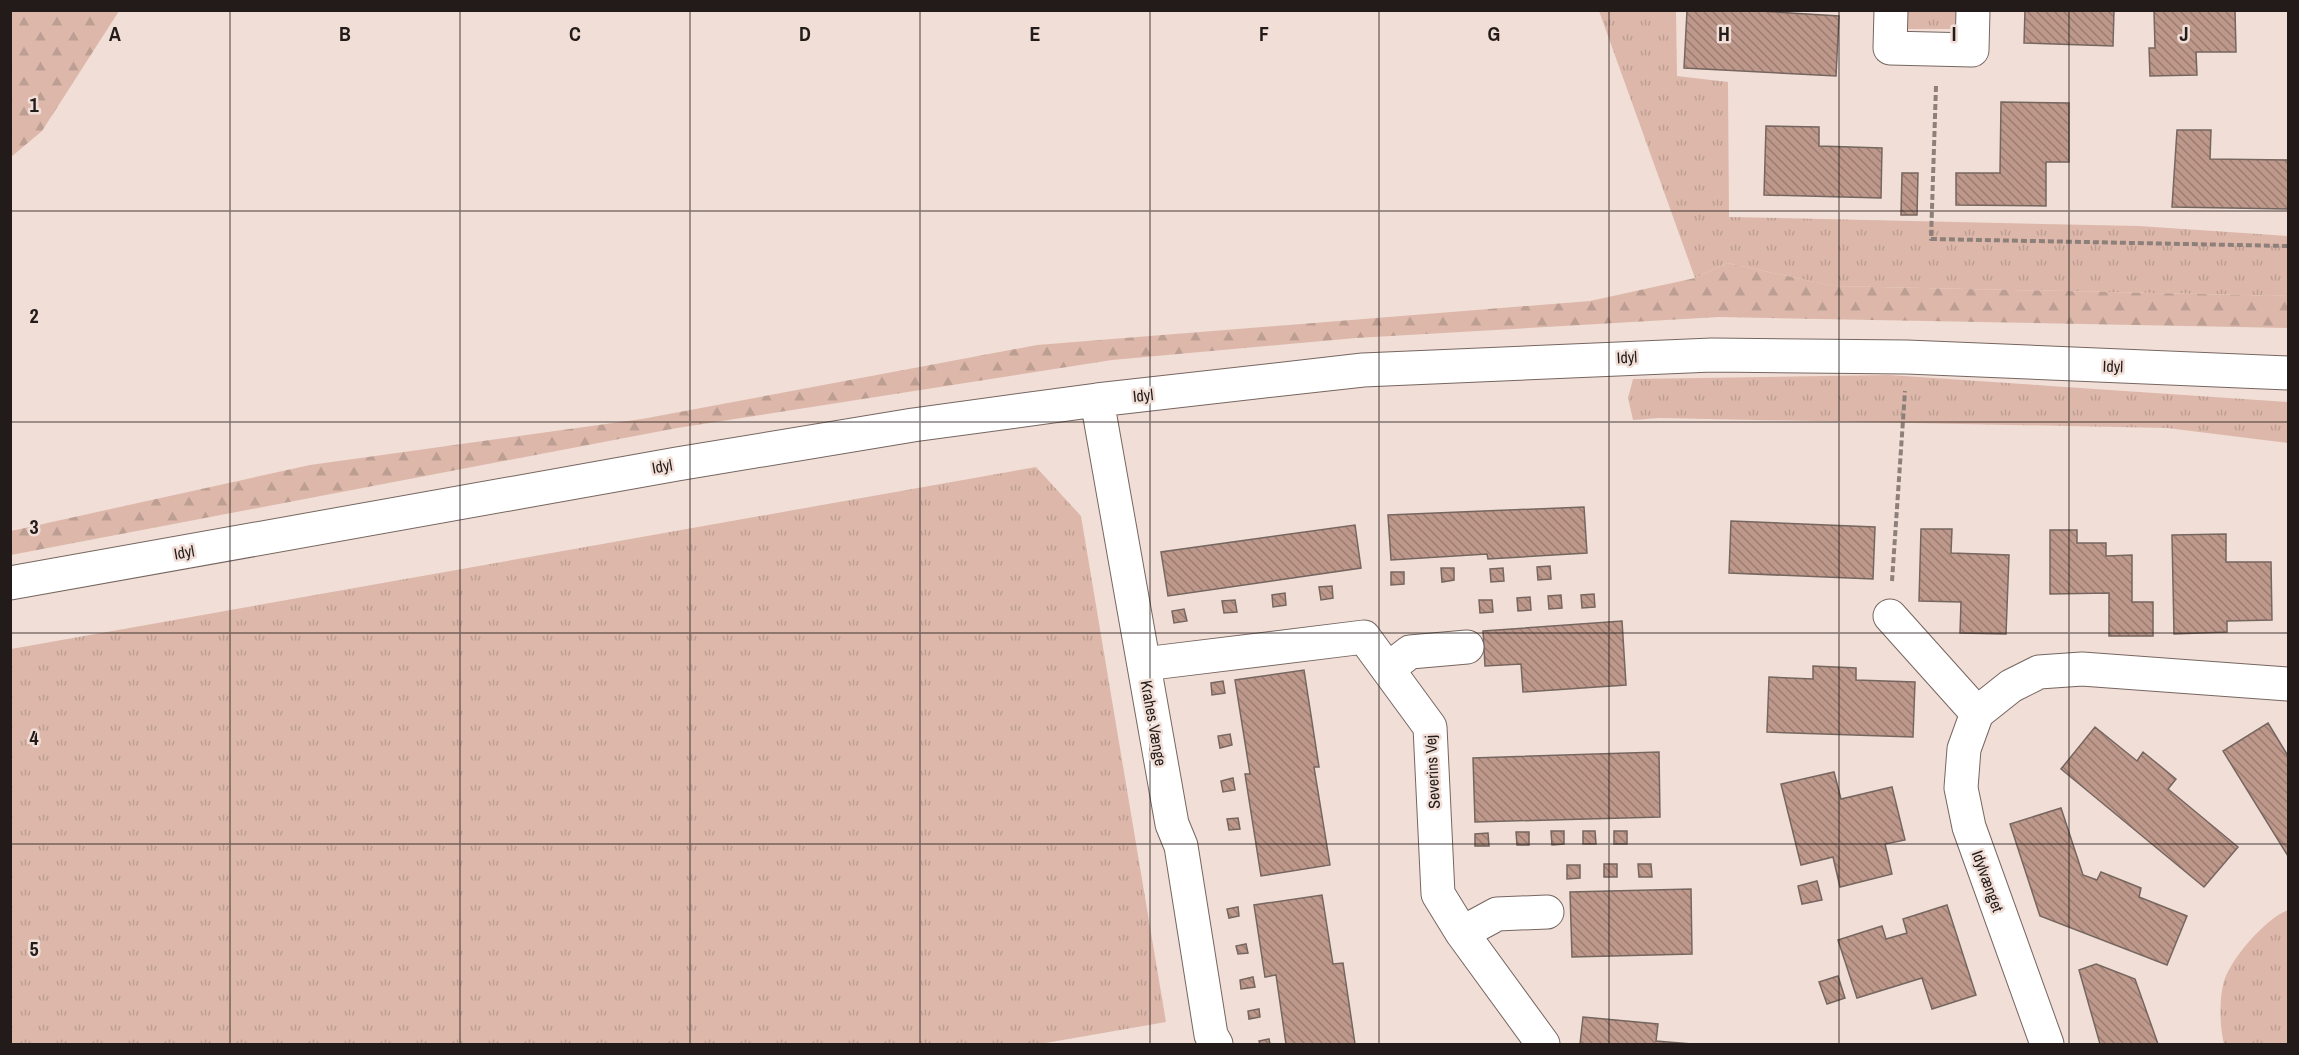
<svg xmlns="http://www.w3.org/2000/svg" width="2299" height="1055" viewBox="0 0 2299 1055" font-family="'Archivo Narrow',sans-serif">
	<defs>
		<pattern id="grass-tufts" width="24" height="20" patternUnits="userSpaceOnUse" patternTransform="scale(1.5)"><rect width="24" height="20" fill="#ddb8aa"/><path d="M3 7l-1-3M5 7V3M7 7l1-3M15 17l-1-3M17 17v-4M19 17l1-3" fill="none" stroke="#bd9e92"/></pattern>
		<pattern id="forest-firs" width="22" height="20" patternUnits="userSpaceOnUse" patternTransform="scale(1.5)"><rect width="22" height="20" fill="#ddb8aa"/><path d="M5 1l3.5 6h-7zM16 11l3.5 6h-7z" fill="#bd9e92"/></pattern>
		<pattern id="building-back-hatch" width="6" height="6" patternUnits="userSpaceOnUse" patternTransform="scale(1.5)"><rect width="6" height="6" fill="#be998b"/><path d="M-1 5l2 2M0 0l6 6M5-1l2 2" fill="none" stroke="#9a7c71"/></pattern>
	</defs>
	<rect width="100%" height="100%" fill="#f1ded7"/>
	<path fill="url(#grass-tufts)" d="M1599,11H1676L1677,76L1728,82L1729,217L2139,226L2288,236V296L1833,286L1727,263L1695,278Z
		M1907,11H1957V29H1907Z
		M1889,375L2288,402V443L2167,428L1659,418L1633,420L1628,398L1633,379Z
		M1036,467L1081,516L1166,1022L1040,1044H11V649Z
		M2288,910V1044H2224C2220,1028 2219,1002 2223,985C2228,961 2266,918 2288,910Z"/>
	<path fill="url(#forest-firs)" d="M11,10L119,11L42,131L11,157Z
		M1727,263L1834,286L2288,296V328L1719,317L1356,338L1112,360L677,428L11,555V531L310,465L642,419L1037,345L1590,301L1695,278Z"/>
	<path fill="#ddb8aa" d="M2288,1006V1044H2285L2281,1014Z"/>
	<path fill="url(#building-back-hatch)" stroke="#766660" stroke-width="1.5" d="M1744,10L1839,16L1836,76L1684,68L1687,11Z
		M2025,10H2114L2113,46L2024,43Z
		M2154,10H2235L2236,52H2196L2197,75L2150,76L2149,48H2155Z
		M2001,102L2069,103V162H2046V206L1956,205V173H2000Z
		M1766,126L1819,127V146L1882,148L1881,198L1764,195Z
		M2177,130H2211L2210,159L2288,160V209L2172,207Z
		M1902,173H1918L1917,215H1901Z
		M1584,507L1587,553L1488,559L1487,554L1391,560L1388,515Z
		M1731,521L1875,527L1873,579L1729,573Z
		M1355,525L1361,568L1168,596L1161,552Z
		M1921,529H1952L1951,553L2009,555L2006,634L1960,633L1961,602L1919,601Z
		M2050,530H2077V543H2106V556L2132,555V602H2153V636H2109V593L2050,594Z
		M2226,534V562H2271L2272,620L2227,621V632L2174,634L2172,535Z
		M1550,566L1551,579L1538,580L1537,567Z
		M1441,568H1454V580L1442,582Z
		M1503,568L1504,581L1491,582L1490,569Z
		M1391,572H1404V584L1391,585Z
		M1332,586L1333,598L1321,600L1319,587Z
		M1285,593L1286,605L1273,607L1272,595Z
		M1594,594L1595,607L1582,608L1581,595Z
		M1561,595L1562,608L1549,609L1548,596Z
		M1530,597L1531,610L1518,611L1517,598Z
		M1235,600L1237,612L1224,613L1222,601Z
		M1479,600H1492L1493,612L1480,613Z
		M1184,609L1187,621L1174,623L1172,611Z
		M1622,621L1626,685L1523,692L1521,664L1485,666L1483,631Z
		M1813,666L1856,668V680L1915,682L1913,737L1767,732L1769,677L1813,679Z
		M1304,670L1319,767H1314L1330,865L1261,876L1245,774H1250L1235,680Z
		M1223,681L1225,693L1212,695L1211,683Z
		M2268,723L2288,756V856L2223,751Z
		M2095,727L2137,761L2143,752L2176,779L2168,789L2238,847L2204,887L2061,769Z
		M1230,734L1232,745L1220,748L1218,736Z
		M1659,752L1660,817L1475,822L1473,758Z
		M1834,772L1841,799L1892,787L1905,840L1885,844L1892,874L1840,887L1833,857L1801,865L1781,784Z
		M1233,778L1235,790L1223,792L1221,781Z
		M2061,808L2083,875L2097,880L2101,872L2141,888L2139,897L2187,916L2167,965L2040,916L2010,824Z
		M1238,818L1240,829L1229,830L1227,819Z
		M1551,831H1564V844L1552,845Z
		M1583,831H1595L1596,844H1583Z
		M1614,831H1627V844H1614Z
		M1516,832H1529V845H1517Z
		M1488,833L1489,846H1475V834Z
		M1604,864H1617V877H1604Z
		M1638,864H1651L1652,877H1639Z
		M1567,865H1580V878L1567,879Z
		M1817,881L1822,900L1802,904L1798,886Z
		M1691,889L1692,954L1572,957L1570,892Z
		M1322,895L1333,964L1343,963L1355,1044H1286L1276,975L1265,977L1254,905Z
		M1947,905L1976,995L1932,1009L1922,978L1857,998L1838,940L1882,926L1886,939L1907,933L1903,919Z
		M1238,907L1239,916L1229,918L1227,909Z
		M1246,944L1248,953L1238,954L1236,946Z
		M2096,964L2135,979L2158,1044H2100L2079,970Z
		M1838,976L1845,998L1827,1004L1819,982Z
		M1253,977L1255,987L1241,989L1240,980Z
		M1259,1009L1260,1017L1249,1019L1248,1011Z
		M1583,1017L1658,1024L1656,1041L1692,1044H1580Z
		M1269,1039L1270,1044H1260L1259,1041Z"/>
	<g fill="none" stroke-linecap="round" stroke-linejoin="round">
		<defs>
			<path id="minor" d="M1891,10L1890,48L1972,50L1973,10
				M1097,400L1172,824L1181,846L1211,1035L1216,1044
				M10,583L677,464L913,425L1097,400L1363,370L1712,355L1907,357L2288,373
				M1890,616L1977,713
				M1144,664L1364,637L1430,727L1438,894L1462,933L1543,1044
				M1388,669L1410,652L1467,647
				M1462,933L1497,914L1547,912
				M2047,1044L1969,827L1961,788L1964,749L1977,713L2011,686L2039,672L2082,669L2288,684"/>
		</defs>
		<use href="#minor" stroke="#766660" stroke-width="35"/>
		<path stroke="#8d807b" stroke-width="4" stroke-dasharray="6 3" stroke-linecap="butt" d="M1936,86L1931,239L2288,246
			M1892,581L1905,391"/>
		<use href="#minor" stroke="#fff" stroke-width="33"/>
	</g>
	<path fill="none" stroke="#221b19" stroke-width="1.5" stroke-opacity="0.55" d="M230,10V1044M460,10V1044M690,10V1044M920,10V1044M1150,10V1044M1379,10V1044M1609,10V1044M1839,10V1044M2069,10V1044M10,211H2288M10,422H2288M10,633H2288M10,844H2288"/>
	<g text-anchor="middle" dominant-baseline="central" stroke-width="5" stroke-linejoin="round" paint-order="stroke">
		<g font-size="16" fill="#221b19" stroke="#f1ded7">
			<text transform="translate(1627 357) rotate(-3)">Idyl</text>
			<text transform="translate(2113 366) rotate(2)">Idyl</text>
			<text transform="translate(1143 395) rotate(-6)">Idyl</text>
			<text transform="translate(662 466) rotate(-10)">Idyl</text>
			<text transform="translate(184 552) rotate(-10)">Idyl</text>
			<text transform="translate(1154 723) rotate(80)">Krahes Vænge</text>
			<text transform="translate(1432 772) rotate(-93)">Severins Vej</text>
			<text transform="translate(1988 881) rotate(70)">Idylvænget</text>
		</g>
	</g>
	<g font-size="20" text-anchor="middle" font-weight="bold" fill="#221b19" stroke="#f1ded7" stroke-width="5" stroke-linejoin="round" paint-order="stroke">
		<text x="115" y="41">A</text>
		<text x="345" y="41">B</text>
		<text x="575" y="41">C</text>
		<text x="805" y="41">D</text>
		<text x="1035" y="41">E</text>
		<text x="1264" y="41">F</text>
		<text x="1494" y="41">G</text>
		<text x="1724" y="41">H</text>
		<text x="1954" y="41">I</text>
		<text x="2184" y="41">J</text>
		<text x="34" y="112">1</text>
		<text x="34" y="323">2</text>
		<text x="34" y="534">3</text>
		<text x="34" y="745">4</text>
		<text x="34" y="956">5</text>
	</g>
	<rect width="2299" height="1055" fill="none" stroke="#221b19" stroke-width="24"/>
</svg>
